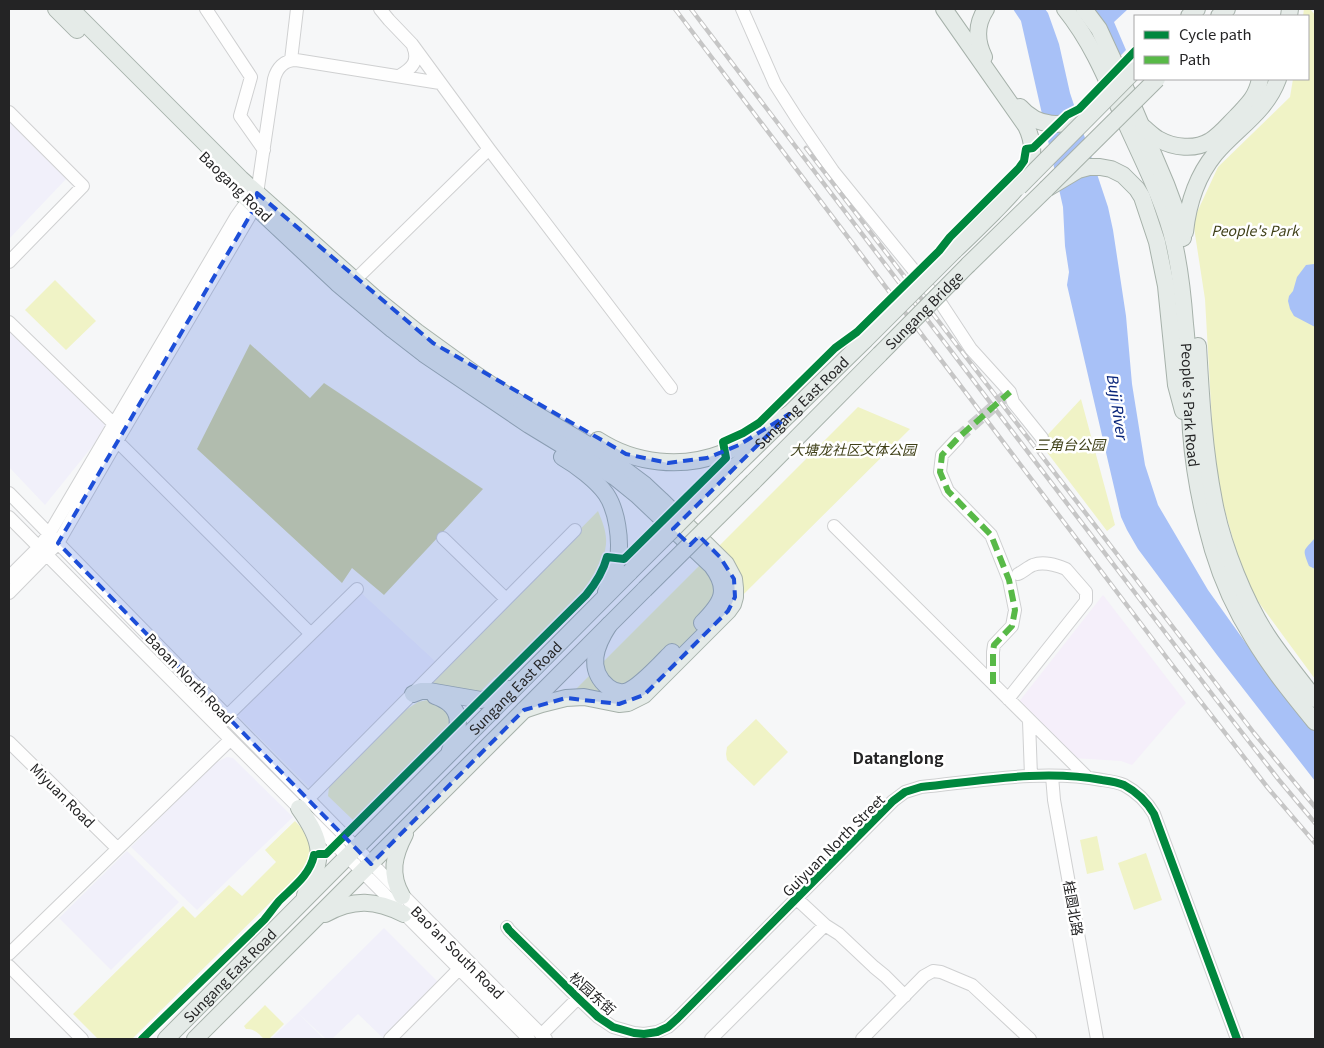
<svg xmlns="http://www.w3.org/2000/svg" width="1324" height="1048" viewBox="0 0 1324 1048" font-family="Georgia,'Noto Sans SC',serif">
	<rect width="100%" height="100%" fill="#f6f7f8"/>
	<path fill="#f1f0fa" d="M9,119L67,178L9,239Z
		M9,329L108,427L45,505L9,467Z
		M357,589L436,662L310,788L234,712Z
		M227,757L233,758L293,817L197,910L131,847L213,764Z
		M127,851L179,902L111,970L59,918Z
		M384,928L439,983L384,1039L358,1014L332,1039H326L298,1013Z
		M298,1013L324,1039H271Z"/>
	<path fill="#f5effa" d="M1103,595L1186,703L1180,709L1132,765L1121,761L1073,758L1018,703Z"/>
	<path fill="#f0f3c6" d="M1304,9H1310L1315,15V679L1246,585L1215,476L1205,299L1193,221L1218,167L1290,97L1293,79H1308V16H1303Z
		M55,280L96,321L66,350L25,310Z
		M1081,399L1115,525L1107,531L1040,443Z
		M858,407L910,429L641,696L570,695Z
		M598,511C602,521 607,532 606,544C603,580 572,604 549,627C532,644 515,662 498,679L495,677L477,695L441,687L433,683L434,680L441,671Z
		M427,700C442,703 444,707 451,720L449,724L353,820L328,796L329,787L404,711L418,702Z
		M756,719L788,752L754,786L727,760L726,754L727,747Z
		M295,821C304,830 312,840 310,854C309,860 303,868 300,873L132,1039H98L73,1014L183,906L195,918L229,885L242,896L276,862L265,850Z
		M1097,836L1104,870L1087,874L1080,840Z
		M1146,853L1162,900L1134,910L1118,863Z
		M265,1005L284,1024L269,1039H264C259,1034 254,1028 246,1029L244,1026Z"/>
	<path fill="#d6d8a4" d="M250,344L310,398L324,383L483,489L384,595L352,568L342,583L197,449Z"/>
	<path fill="#a8c1f7" d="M1013,9H1045L1048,13L1059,44L1070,93L1108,207L1113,230L1126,316L1132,384L1145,465L1158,505L1208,590L1255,656L1315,730V781L1217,655L1138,549L1127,530L1121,517L1067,285L1069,272L1065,246L1063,207L1021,21Z
		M1063,9H1128L1114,22L1126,50L1107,70Z
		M1314,264L1315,265V327L1294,316L1290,309L1288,301L1289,296L1293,291L1297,277L1306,265Z
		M1315,538V569L1309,566C1302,548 1303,552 1315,538Z"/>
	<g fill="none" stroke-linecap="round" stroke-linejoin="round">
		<path stroke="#cccdce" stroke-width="12" stroke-dasharray="12 6" stroke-linecap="butt" d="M958,438L1010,392"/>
		<defs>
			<path id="minor" d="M206,9L251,77L240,116L264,150
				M380,9L389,20L412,44L489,149L671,388
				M742,9L775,84L798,120L833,171L942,305L971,349L1010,392L1013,402L1042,438
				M291,60L297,9
				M399,76C413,68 419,61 413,46
				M9,112L83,186L9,262
				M354,281L489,149
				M9,322L114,424
				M958,438L942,455L940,472L948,491L991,535L1009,580L1015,610L1012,626L994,645L993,652V684
				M117,441L311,634
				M9,493C188,675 365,859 546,1039
				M9,517L529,1039
				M834,526L1087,777
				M443,538L506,599
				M9,577L39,547L49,534L236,217L248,200L255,195
				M9,593L58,543L117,441L255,207L274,79C277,68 284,60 296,60L440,83
				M1008,699L1086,601V592L1066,569C1056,565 1044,561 1033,565C1028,567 1023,572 1018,574
				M227,716L357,589
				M1029,721L1031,776
				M9,742L117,848
				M1052,776L1054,800L1097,1039
				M308,799L575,530
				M797,899L825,925L839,934L874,967L885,976L905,996
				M507,927L509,930L578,998L598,1017L613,1027L634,1033L644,1034L657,1032L668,1027L678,1018L893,801L905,792L921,787C980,781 1043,769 1102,780C1109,781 1117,782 1124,785C1137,792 1147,802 1154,814L1237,1039
				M9,954L230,740
				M9,966L82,1039
				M541,1035L578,998
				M390,1039L459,969
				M711,1039L825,925
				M862,1039L924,976L933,971L941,972L972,985L1030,1039"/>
			<g id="major">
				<path d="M56,9L77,30"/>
				<path d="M71,9L241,179L376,299L417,332L475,374L532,412L605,455L645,485L661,500L726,564L734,579L735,588V597L733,604L728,611L644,695L628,703L619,704L584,697L566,698L542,704L524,710"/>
				<path d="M944,9L1026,126C1045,164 1017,188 993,213C980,226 967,239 954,251"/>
				<path id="s1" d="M1065,9C1093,44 1107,80 1125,121C1142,159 1165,203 1174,243C1180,269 1183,297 1185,324C1189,360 1189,396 1191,432C1194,472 1202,512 1213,550C1222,580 1236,611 1253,638C1271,668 1293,695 1315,722"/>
				<path d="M1084,9L1099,29L1116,66L1166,184L1176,211L1183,238"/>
				<path d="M1189,16L1197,9"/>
				<path d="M1219,16L1227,9"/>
				<path d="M1289,16L1290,9"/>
				<path d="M984,57C976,41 976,24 986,9"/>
				<path d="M1020,107C1039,129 1062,126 1087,118"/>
				<path d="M1143,127C1148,131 1153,136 1158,139C1174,148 1195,150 1210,141C1219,136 1228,125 1236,117C1248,104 1256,98 1260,79"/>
				<path d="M242,194L337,283L393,330L424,354L529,425L616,478L637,495L712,566C730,590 722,603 702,623"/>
				<path d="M1185,232C1188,204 1197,176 1215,154C1237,128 1266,112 1278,79"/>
				<path d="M968,265L1046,189L1078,170L1089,167H1100L1111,169L1123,175L1137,189L1142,197L1157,242L1166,286L1176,385L1183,411"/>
				<path d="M1198,346C1201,398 1204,450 1214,501C1222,545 1246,605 1271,641C1285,661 1300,680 1315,699"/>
				<path d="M598,440C635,464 682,469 723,453C746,444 768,428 789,414"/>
				<path d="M562,457C576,465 597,481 606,494C617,510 621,540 618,559C615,570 610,581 606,592"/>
				<path id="s2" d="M736,466L865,340"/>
				<path d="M753,482L880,354"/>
				<path d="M609,625C596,645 586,669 608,687C613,691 619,693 625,692C638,689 662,662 672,652"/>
				<path d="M413,694L421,691H429L481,700L494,697L509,689"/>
				<path d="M435,696C464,706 461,727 450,750"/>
				<path d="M299,808C324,843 324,857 305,895"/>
				<path d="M402,896C389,874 394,855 405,834"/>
				<path d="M325,914C354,898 376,900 404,914"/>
				<path id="s3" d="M166,1039L630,572"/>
				<path d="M195,1039L645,589"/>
			</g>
		</defs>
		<use href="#minor" stroke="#cfd0d1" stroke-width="14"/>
		<use href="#major" stroke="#a6b1aa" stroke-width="18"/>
		<use href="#minor" stroke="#fefefe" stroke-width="12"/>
		<use href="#major" stroke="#e5ebe8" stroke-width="16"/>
		<defs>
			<path id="rail" d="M675,9L1173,666L1268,788L1315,843
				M691,9L1215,698L1279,780L1315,823
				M806,148L1254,733L1315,807"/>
		</defs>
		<use href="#rail" stroke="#c6c6c6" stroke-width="4.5"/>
		<use href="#rail" stroke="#fff" stroke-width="2.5" stroke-dasharray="8" stroke-linecap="butt"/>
		<defs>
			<g id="major-bridge">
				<path d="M1019,187L1135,70"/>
				<path d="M1046,189L1157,79"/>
				<path d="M865,340L954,251"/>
				<path id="s4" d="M880,354L968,265"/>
				<path d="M630,572L736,466"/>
				<path d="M645,589L753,482"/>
			</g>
		</defs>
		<use href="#major-bridge" stroke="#a6b1aa" stroke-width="18" stroke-linecap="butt"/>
		<use href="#major-bridge" stroke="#e5ebe8" stroke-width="16"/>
		<path stroke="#58b947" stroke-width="6" stroke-dasharray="12 6" stroke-linecap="butt" d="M993,684V652L994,645L1012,626L1015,610L1009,580L991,535L948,491L940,472L942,455L958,438L1010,392"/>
		<defs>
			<path id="cycleway" d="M319,854H326L586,595C596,583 603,572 607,557L624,559L726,458L723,442L743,433L759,423L835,348L857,332L939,251L950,237L1019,168L1024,161L1026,149L1033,148L1067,115L1079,109L1135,51
				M507,927L509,930L578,998L598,1017L613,1027L634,1033L644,1034L657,1032L668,1027L678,1018L893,801L905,792L921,787C980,781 1043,769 1102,780C1109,781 1117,782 1124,785C1137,792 1147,802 1154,814L1237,1039
				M142,1039L264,920C269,914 274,907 279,901C293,887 310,875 314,855"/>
		</defs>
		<use href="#cycleway" stroke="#fff" stroke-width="11"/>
		<use href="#cycleway" stroke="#00873e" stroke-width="8"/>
	</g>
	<path fill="#1d4ed8" fill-opacity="0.2" stroke="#1d4ed8" stroke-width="4" stroke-dasharray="10 6" stroke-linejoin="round" d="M257,193L433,343L626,454L668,463L707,458L739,445L789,414L673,529L690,545L699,536L720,557L734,579L735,597L728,611L644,695L619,704L566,698L524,710L371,864L58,543L255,207Z"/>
	<g text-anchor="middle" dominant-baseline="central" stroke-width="5" stroke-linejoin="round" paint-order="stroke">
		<g font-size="14" fill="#242425" stroke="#fff">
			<text transform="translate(236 186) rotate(44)">Baogang Road</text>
			<text stroke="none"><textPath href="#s4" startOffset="62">Sungang Bridge</textPath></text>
			<text stroke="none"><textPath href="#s2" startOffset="91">Sungang East Road</textPath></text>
			<text stroke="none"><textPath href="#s1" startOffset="422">People's Park Road</textPath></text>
			<text transform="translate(190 678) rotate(46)">Baoan North Road</text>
			<text stroke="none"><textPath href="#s3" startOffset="495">Sungang East Road</textPath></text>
			<text transform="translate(63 795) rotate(45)">Miyuan Road</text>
			<text transform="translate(833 845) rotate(-45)">Guiyuan North Street</text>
			<text transform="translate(1074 908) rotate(80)">桂圆北路</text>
			<text transform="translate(458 952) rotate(45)">Bao'an South Road</text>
			<text stroke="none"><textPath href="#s3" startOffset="90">Sungang East Road</textPath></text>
			<text transform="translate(593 993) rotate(42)">松园东街</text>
		</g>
		<g font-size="14" font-style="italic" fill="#404119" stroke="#fff">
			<text x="1255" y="230">People's Park</text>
			<text x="1070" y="444">三角台公园</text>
			<text x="853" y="449">大塘龙社区文体公园</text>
		</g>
		<g font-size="15" font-style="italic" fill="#0a267b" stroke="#fff">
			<text transform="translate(1118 406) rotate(81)">Buji River</text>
		</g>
		<g font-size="16" font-weight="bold" fill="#242425" stroke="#fff">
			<text x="898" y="757">Datanglong</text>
		</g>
	</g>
	<rect width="1324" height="1048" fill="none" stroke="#242425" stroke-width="20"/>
	<rect x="1134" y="15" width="175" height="65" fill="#ffffff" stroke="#a7a7a8"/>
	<rect x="1144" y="31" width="25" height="8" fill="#00873e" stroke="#a7a7a8"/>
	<text x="1179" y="40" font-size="15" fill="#242425">Cycle path</text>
	<rect x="1144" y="56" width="25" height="8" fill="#58b947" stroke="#a7a7a8"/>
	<text x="1179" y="65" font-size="15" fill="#242425">Path</text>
</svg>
